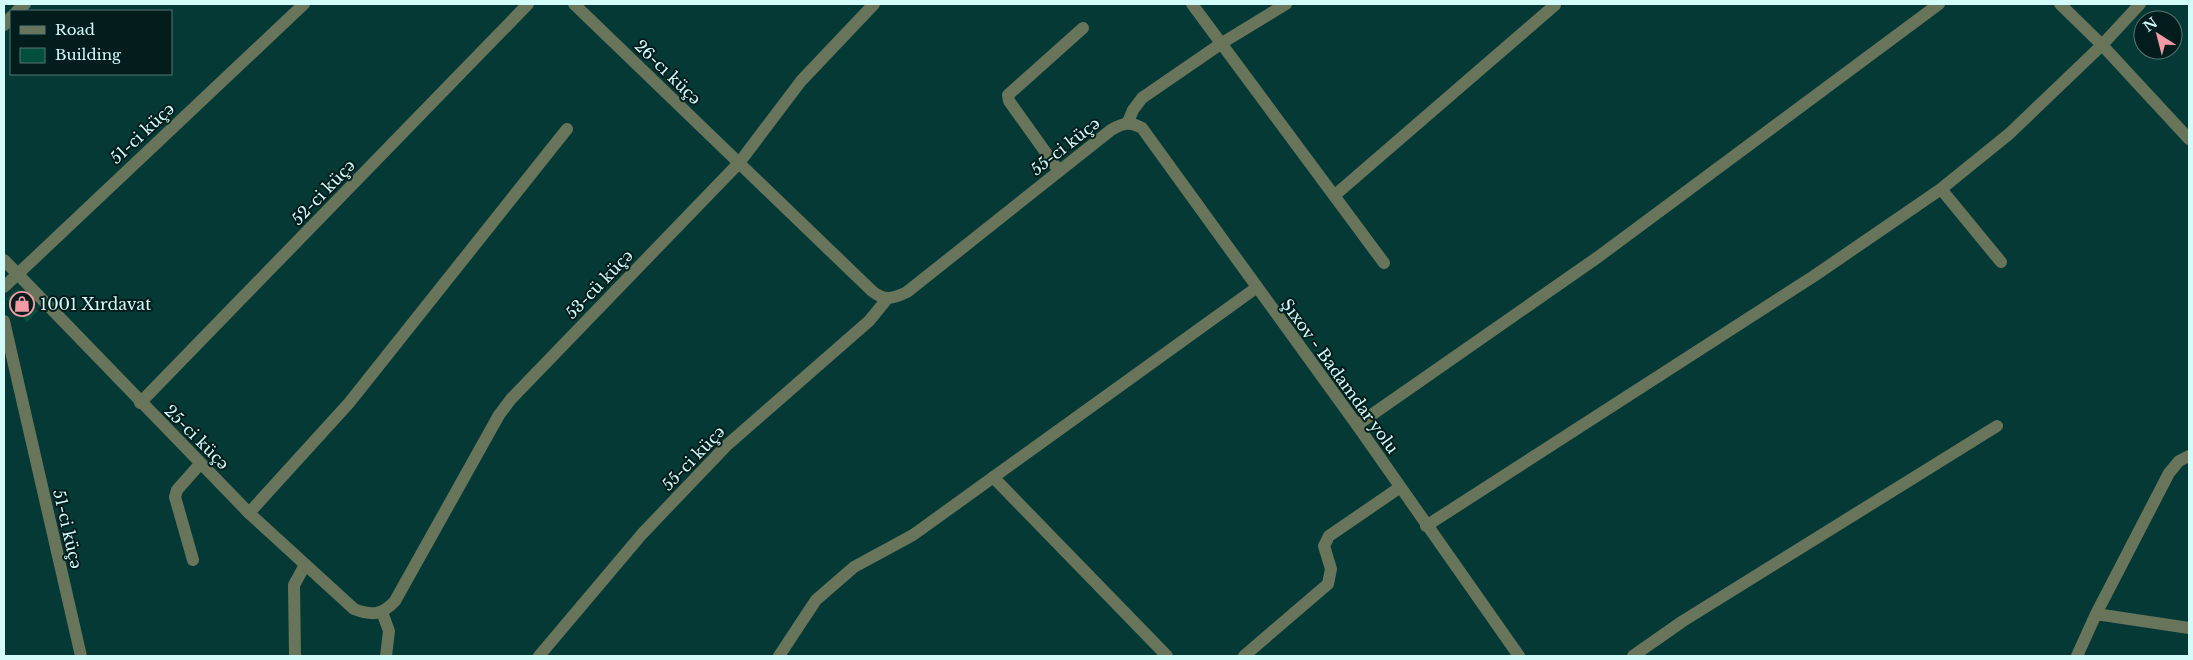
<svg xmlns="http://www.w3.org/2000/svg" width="2193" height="660" viewBox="0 0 2193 660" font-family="'Libre Baskerville',serif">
	<rect width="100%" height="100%" fill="#053936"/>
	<path fill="#024f3d" d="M18,289L38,311L27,322L6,299Z"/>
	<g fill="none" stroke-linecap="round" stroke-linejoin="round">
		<path stroke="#68755b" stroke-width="12" d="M574,4L739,163L801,81L874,4
			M1192,4L1384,263
			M2060,4L2102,45L2189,139
			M17,11L25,4
			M4,25L11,17
			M1128,122L1133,110L1142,98L1222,43L1286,4
			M1059,171L1009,101L1008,95L1083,28
			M1941,189L2001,262
			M1335,195L1555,5
			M4,287L304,4
			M4,321L81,656
			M140,403L528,4
			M1357,425L1598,257L1939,4
			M993,477L1167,656
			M249,513L349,403L567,129
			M1426,526L1814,276L1941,189L2009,134L2102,45L2140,4
			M193,560L175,497L177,490L200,464
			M382,612L389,631L386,656
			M2096,614L2189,628
			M295,656L294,585L305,565
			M539,656L642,534L726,446L869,321L887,299
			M779,656L816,600L854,567L913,535L1256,288
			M1244,656L1328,584L1331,569L1324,546L1329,536L1399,488
			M1633,656L1683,621L1997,426
			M2077,656L2096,614L2169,473L2179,461L2189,456"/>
		<path stroke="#68755b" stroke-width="12" d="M4,260L249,513L354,609C372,616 382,615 395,601L499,415L511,399L739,163L872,291C884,301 893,299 907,292L1111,130C1123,123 1130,121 1142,128L1357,425L1519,656"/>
	</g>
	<defs>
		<symbol id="shop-ring" viewBox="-11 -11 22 22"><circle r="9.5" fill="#021d1c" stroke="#f39aa7" stroke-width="1.5"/><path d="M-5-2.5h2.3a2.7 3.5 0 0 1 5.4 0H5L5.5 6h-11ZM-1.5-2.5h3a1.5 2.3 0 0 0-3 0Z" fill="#f39aa7"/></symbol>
	</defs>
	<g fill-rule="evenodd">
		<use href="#shop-ring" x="8" y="290" width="28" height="28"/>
	</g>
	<g text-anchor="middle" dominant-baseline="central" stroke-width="4" stroke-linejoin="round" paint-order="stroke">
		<g font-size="16" fill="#d3fcf9" stroke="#021d1c">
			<text transform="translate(668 72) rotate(44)">26-cı küçə</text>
			<text transform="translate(142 133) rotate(-43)">51-ci küçə</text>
			<text transform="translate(1065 146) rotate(-38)">55-ci küçə</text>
			<text transform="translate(323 192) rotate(-46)">52-ci küçə</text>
			<text transform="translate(599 284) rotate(-46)">53-cü küçə</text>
			<text transform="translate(1340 376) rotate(54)">Şıxov - Badamdar yolu</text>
			<text transform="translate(197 437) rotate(45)">25-ci küçə</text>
			<text transform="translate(693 458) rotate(-46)">55-ci küçə</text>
			<text transform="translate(68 529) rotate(77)">51-ci küçə</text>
		</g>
		<g font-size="16" fill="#d3fcf9" stroke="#021d1c" text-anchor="start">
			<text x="40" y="304">1001 Xırdavat</text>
		</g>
	</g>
	<rect width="2193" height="660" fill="none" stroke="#d3fcf9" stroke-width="10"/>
	<rect x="10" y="10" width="162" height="65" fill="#021d1c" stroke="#567674"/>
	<rect x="20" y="26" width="25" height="8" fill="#68755b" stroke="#567674"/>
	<text x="55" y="35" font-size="15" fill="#d3fcf9">Road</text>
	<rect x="20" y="48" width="25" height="15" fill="#024f3d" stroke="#567674"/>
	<text x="55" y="60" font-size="15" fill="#d3fcf9">Building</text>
	<g transform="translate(2158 35) rotate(324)"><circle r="24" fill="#021d1c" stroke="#567674"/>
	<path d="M0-4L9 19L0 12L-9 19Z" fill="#f39aa7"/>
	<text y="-8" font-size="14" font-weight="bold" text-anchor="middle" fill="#d3fcf9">N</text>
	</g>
</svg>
